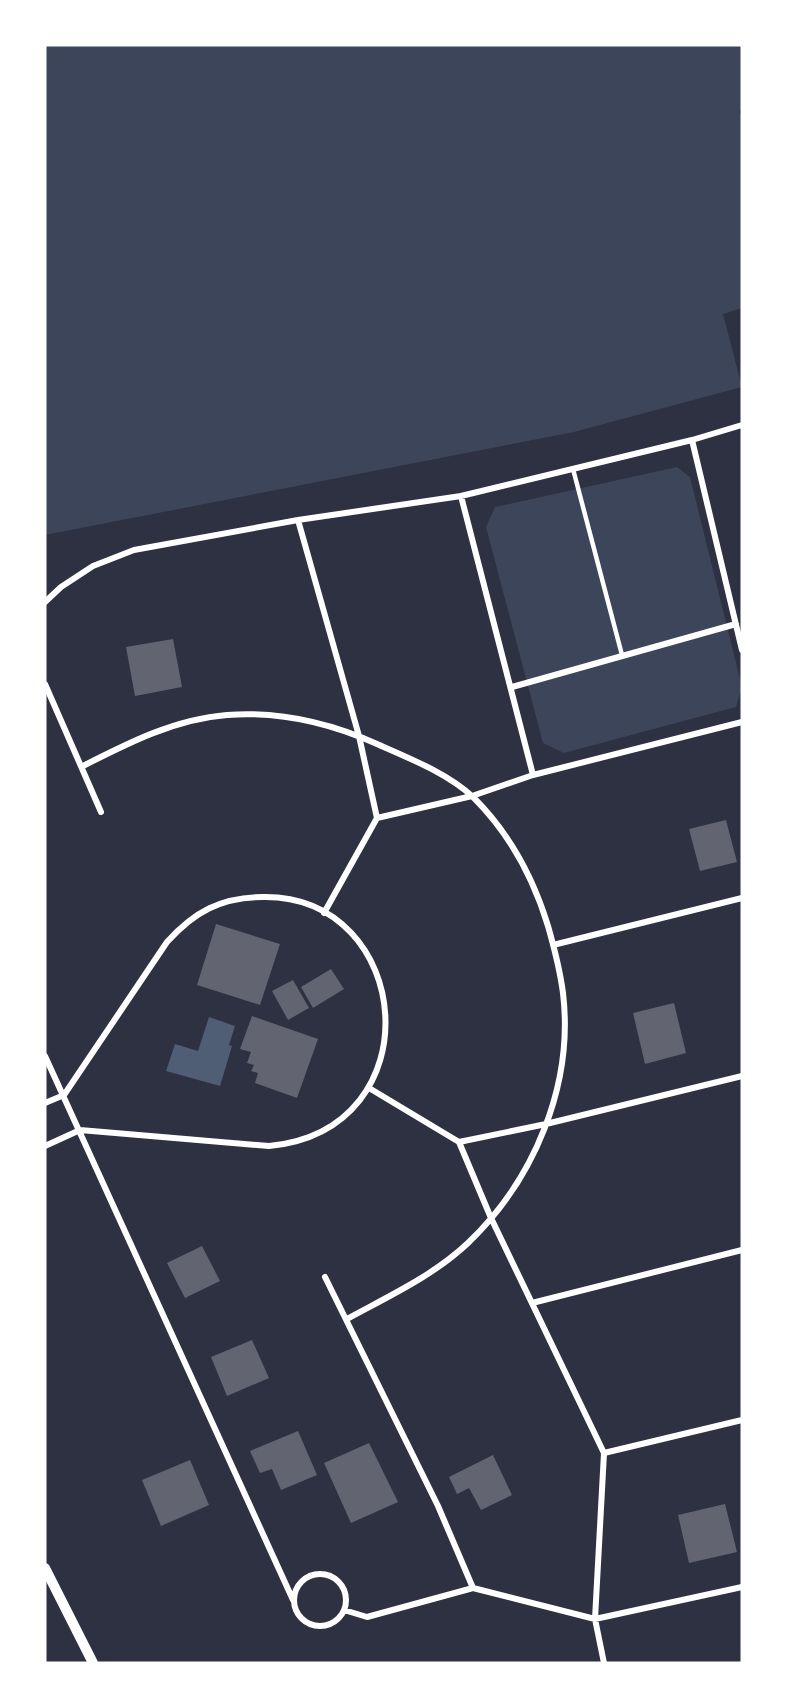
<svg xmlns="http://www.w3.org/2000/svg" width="787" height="1708" viewBox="0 0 787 1708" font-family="Georgia,serif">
	<rect width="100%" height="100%" fill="#2d3142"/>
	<path fill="#3c4559" d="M45,45H742V107L739,112L742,116V308L723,314L742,387L574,432L45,535Z
		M677,467L690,477L742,687L736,707L564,753L543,743L486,527L495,507Z"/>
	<path fill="#4f5d75" d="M209,1017L235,1026L229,1045L232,1046L220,1086L166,1071L175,1044L198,1051Z"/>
	<path fill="#626471" d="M173,639L182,687L135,696L126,647Z
		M726,820L737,862L700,871L689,829Z
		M216,924L280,944L260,1005L197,985Z
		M331,969L344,989L313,1008L301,987Z
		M293,980L309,1008L288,1020L272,991Z
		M674,1003L686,1053L645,1064L633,1013Z
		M252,1016L318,1039L297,1098L255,1083L258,1073L251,1071L254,1065L247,1063L251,1052L240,1049Z
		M202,1246L220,1281L185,1298L167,1263Z
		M252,1340L269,1378L227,1396L211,1357Z
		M298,1431L317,1475L281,1490L272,1469L260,1473L250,1451Z
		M369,1443L398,1502L351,1523L324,1463Z
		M493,1455L512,1495L481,1510L469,1488L457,1494L449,1477Z
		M190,1460L209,1505L161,1526L142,1480Z
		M725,1504L737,1552L689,1563L678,1515Z"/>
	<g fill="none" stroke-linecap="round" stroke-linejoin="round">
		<path stroke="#fff" stroke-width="4.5" d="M573,469L622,655"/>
		<path stroke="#fff" stroke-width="6" d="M692,440L742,650
			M461,496L533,775
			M298,520L359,736L377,818L324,913
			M45,602L61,587L93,566L134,550L298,520L461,496L692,440L742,425
			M45,684L101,812
			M512,687L736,624
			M83,766C128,743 175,719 227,715C279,711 330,723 377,744C409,758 449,774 474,798C510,834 533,877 548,926C554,947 560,970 563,993C574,1085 534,1180 468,1243C433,1276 389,1296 347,1319
			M377,818L472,796L533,775L742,722
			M553,945L742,898
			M45,1056L293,1600
			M369,1088L459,1142L491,1218L604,1453L595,1619L604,1663
			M45,1103L64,1095L167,942C194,912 221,897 263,897C414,895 436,1130 269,1146L80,1130L45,1146
			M459,1142L546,1124L742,1076
			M325,1277L438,1506L473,1588L595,1619L742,1587
			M532,1303L742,1250
			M604,1453L742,1420
			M294 1600a26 26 0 1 1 52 0a26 26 0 1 1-52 0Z
			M344,1610L367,1617L473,1588"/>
		<path stroke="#fff" stroke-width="10" d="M45,1568L93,1663"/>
	</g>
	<rect width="787" height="1708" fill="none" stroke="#ffffff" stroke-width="93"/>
</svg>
